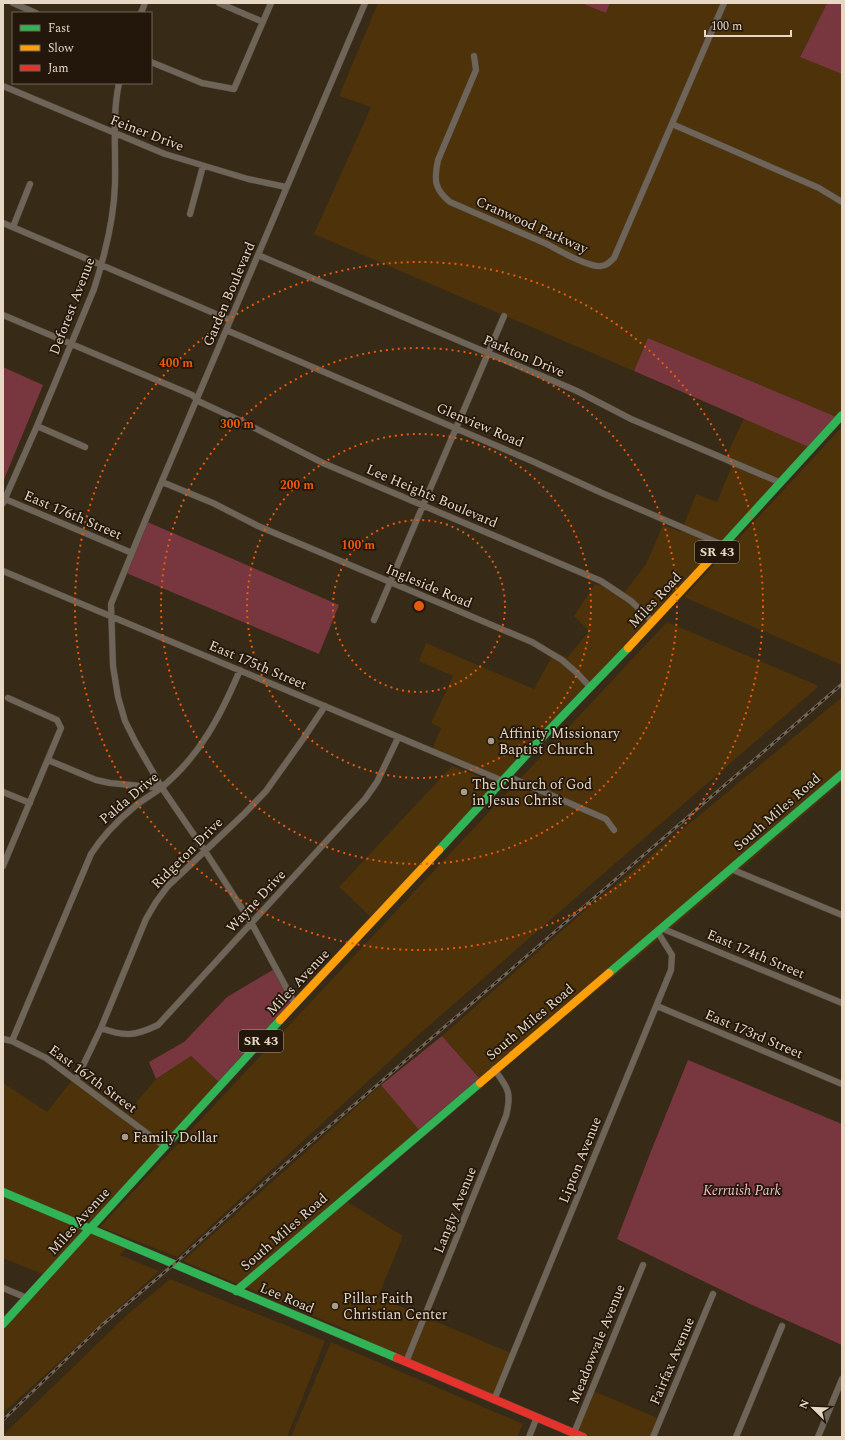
<svg xmlns="http://www.w3.org/2000/svg" width="845" height="1440" viewBox="0 0 845 1440" font-family="Spectral,serif">
	<rect width="100%" height="100%" fill="#372a17"/>
	<path fill="#4d320a" d="M378,3H581L606,13L610,3H827L800,56L842,74V415L839,418L648,338L634,371L314,234L371,107L339,96Z
		M744,418L811,448L503,781L431,752L441,728L431,723L453,676L419,661L426,643L534,689L555,651L567,658L589,631L574,616L595,584L625,592L646,564L663,525L681,532L696,494L717,502L733,463L725,459Z
		M842,427V665L684,597Z
		M667,622L819,686L416,1037L177,1257L100,1227Z
		M842,697V782L665,934L485,1084L442,1036L589,907Z
		M452,766L495,783L372,918L339,887Z
		M191,1056L221,1084L89,1229L128,1246L120,1255L159,1271L3,1413V1330L59,1269L54,1267L47,1276L3,1258V1083L47,1112L76,1075L127,1113L156,1079Z
		M381,1085L425,1134L346,1201L403,1236L378,1297L513,1354L494,1400L359,1342L361,1336L183,1261Z
		M170,1279L325,1341L287,1437H3V1435L128,1314Z
		M331,1342L523,1424L517,1437H291Z
		M591,1390L660,1419L653,1437H583L574,1433Z"/>
	<path fill="#78363f" d="M581,3H610L606,13Z
		M827,3H842V74L800,57Z
		M648,338L839,418L811,448L634,371Z
		M3,367L43,385L3,482Z
		M145,521L339,605L319,654L124,572Z
		M276,968L295,1004L221,1084L191,1056L156,1079L149,1062L184,1042L227,997Z
		M442,1036L481,1080L421,1132L381,1085Z
		M688,1060L842,1124V1345L750,1304L617,1239L651,1151Z"/>
	<g fill="none" stroke-linecap="round" stroke-linejoin="round">
		<defs>
			<path id="street" d="M13,3L36,13
				M219,3L263,22
				M141,13L145,3
				M474,56L476,70L438,160C434,180 434,189 450,202L547,244C558,250 589,268 601,266C606,266 610,262 614,258L724,3
				M151,62L202,83L234,89L271,3
				M3,86L165,154L248,179L286,187
				M672,124L819,188L842,202
				M190,214L203,166
				M3,223L230,320
				M13,227L30,184
				M258,255L577,391L631,419L779,482
				M3,315L192,395L200,402L243,422L323,463L601,581L631,601L653,622
				M226,330L532,461L602,493L723,545
				M37,426L85,447
				M162,482L213,503L258,526L532,642L562,660L577,673L590,687
				M5,499L132,553
				M3,503L37,426L94,289C105,255 114,219 115,184C116,150 112,116 119,83
				M3,571L503,781
				M374,620L504,316
				M48,760L96,780L110,783L162,788
				M507,776L606,819L614,830
				M3,792L30,803
				M3,866L61,728L57,720L8,698
				M731,869L842,915
				M661,928L842,1003
				M295,1004L252,924L205,851L162,788L136,743L125,721L118,697L113,666L111,604L145,521L365,3
				M657,1006L842,1084
				M101,1028C125,1037 135,1036 158,1025L365,799L377,782L398,738
				M3,1039L12,1041L46,1058L164,1146
				M12,1041L91,854C103,835 116,822 134,807C142,800 152,795 161,788C200,756 221,715 240,670
				M76,1080L101,1028L146,919L156,902L168,886L244,814L266,791L303,739L325,706
				M3,1288L27,1298
				M406,1362L506,1116C512,1092 508,1088 494,1069
				M494,1400L671,970L672,955L657,931
				M574,1433L643,1265
				M529,1437L537,1417
				M653,1437L713,1294
				M736,1437L782,1326
				M818,1437L842,1379"/>
			<path id="fast" d="M717,552L842,415
				M439,850L550,729L628,648
				M609,973L842,774
				M3,1192L397,1358
				M236,1291L480,1083
				M3,1324L280,1020"/>
			<path id="slow" d="M628,648L717,552
				M280,1020L439,850
				M480,1083L609,973"/>
			<path id="jam" d="M397,1358L583,1437"/>
		</defs>
		<use href="#street" stroke="#4d4336" stroke-width="7"/>
		<use href="#fast" stroke="#4d4336" stroke-width="9"/>
		<use href="#slow" stroke="#4d4336" stroke-width="9"/>
		<use href="#jam" stroke="#4d4336" stroke-width="9"/>
		<use href="#street" stroke="#6e6558" stroke-width="6"/>
		<use href="#fast" stroke="#30b455" stroke-width="8"/>
		<use href="#slow" stroke="#ff9f0a" stroke-width="8"/>
		<use href="#jam" stroke="#e5322d" stroke-width="8"/>
		<defs>
			<path id="rail" d="M3,1420L102,1325L173,1265L274,1174L842,684"/>
		</defs>
		<use href="#rail" stroke="#72675a" stroke-width="3"/>
		<use href="#rail" stroke="#22170a" stroke-width="1.5" stroke-dasharray="4.5" stroke-linecap="butt"/>
	</g>
	<g fill="none" stroke="#e8590c" stroke-width="2" stroke-dasharray="2 4">
		<circle cx="419" cy="606" r="86"/>
		<circle cx="419" cy="606" r="172"/>
		<circle cx="419" cy="606" r="258"/>
		<circle cx="419" cy="606" r="344"/>
	</g>
	<g fill="#a99b89" stroke="#22170a" stroke-width="1.5">
		<circle cx="491" cy="741" r="4"/>
		<circle cx="464" cy="792" r="4"/>
		<circle cx="125" cy="1137" r="4"/>
		<circle cx="335" cy="1306" r="4"/>
	</g>
	<g text-anchor="middle" dominant-baseline="central" stroke-width="3.5" stroke-linejoin="round" paint-order="stroke">
		<g fill="#22170a" stroke="#ac9e8e" stroke-width="1">
			<rect x="695" y="541" width="44" height="22" rx="3"/>
			<rect x="239" y="1030" width="44" height="22" rx="3"/>
		</g>
		<g font-size="13" font-weight="bold" fill="#e7d8c6">
			<text x="717" y="552">SR 43</text>
			<text x="261" y="1041">SR 43</text>
		</g>
		<g font-size="14" fill="#e7d8c6" stroke="#22170a">
			<text transform="translate(147 133) rotate(21)">Feiner Drive</text>
			<text transform="translate(532 225) rotate(24)">Cranwood Parkway</text>
			<text transform="translate(229 294) rotate(-67)">Garden Boulevard</text>
			<text transform="translate(72 306) rotate(-69)">Deforest Avenue</text>
			<text transform="translate(524 356) rotate(23)">Parkton Drive</text>
			<text transform="translate(480 425) rotate(23)">Glenview Road</text>
			<text transform="translate(432 496) rotate(23)">Lee Heights Boulevard</text>
			<text transform="translate(73 515) rotate(23)">East 176th Street</text>
			<text transform="translate(429 586) rotate(23)">Ingleside Road</text>
			<text transform="translate(655 600) rotate(-47)">Miles Road</text>
			<text transform="translate(258 665) rotate(23)">East 175th Street</text>
			<text transform="translate(129 798) rotate(-40)">Palda Drive</text>
			<text transform="translate(777 812) rotate(-41)">South Miles Road</text>
			<text transform="translate(187 853) rotate(-45)">Ridgeton Drive</text>
			<text transform="translate(256 901) rotate(-47)">Wayne Drive</text>
			<text transform="translate(756 954) rotate(23)">East 174th Street</text>
			<text transform="translate(298 982) rotate(-47)">Miles Avenue</text>
			<text transform="translate(530 1022) rotate(-40)">South Miles Road</text>
			<text transform="translate(754 1034) rotate(23)">East 173rd Street</text>
			<text transform="translate(93 1079) rotate(36)">East 167th Street</text>
			<text transform="translate(580 1160) rotate(-68)">Lipton Avenue</text>
			<text transform="translate(455 1210) rotate(-68)">Langly Avenue</text>
			<text transform="translate(79 1221) rotate(-48)">Miles Avenue</text>
			<text transform="translate(284 1232) rotate(-41)">South Miles Road</text>
			<text transform="translate(287 1298) rotate(23)">Lee Road</text>
			<text transform="translate(597 1344) rotate(-68)">Meadowvale Avenue</text>
			<text transform="translate(672 1361) rotate(-67)">Fairfax Avenue</text>
		</g>
		<g font-size="14" fill="#e7d8c6" stroke="#22170a" text-anchor="start">
			<text x="499" y="733">Affinity Missionary<tspan x="499" dy="16">Baptist Church</tspan></text>
			<text x="472" y="784">The Church of God<tspan x="472" dy="16">in Jesus Christ</tspan></text>
			<text x="133" y="1137">Family Dollar</text>
			<text x="343" y="1298">Pillar Faith<tspan x="343" dy="16">Christian Center</tspan></text>
		</g>
		<g font-size="14" font-style="italic" fill="#f5bdc3" stroke="#22170a">
			<text x="742" y="1190">Kerruish Park</text>
		</g>
	</g>
	<circle cx="419" cy="606" r="6" fill="#e8590c" stroke="#22170a" stroke-width="2"/>
	<g font-size="12" text-anchor="middle" font-weight="bold" fill="#e8590c" stroke="#22170a" stroke-width="3.5" stroke-linejoin="round" paint-order="stroke">
		<text x="176" y="367">400 m</text>
		<text x="237" y="428">300 m</text>
		<text x="297" y="489">200 m</text>
		<text x="358" y="549">100 m</text>
	</g>
	<rect width="845" height="1440" fill="none" stroke="#e7d8c6" stroke-width="8"/>
	<rect x="12" y="12" width="140" height="72" fill="#22170a" stroke="#716455"/>
	<rect x="20" y="25" width="20" height="6" fill="#30b455" stroke="#716455"/>
	<text x="48" y="32" font-size="12" fill="#e7d8c6">Fast</text>
	<rect x="20" y="45" width="20" height="6" fill="#ff9f0a" stroke="#716455"/>
	<text x="48" y="52" font-size="12" fill="#e7d8c6">Slow</text>
	<rect x="20" y="65" width="20" height="6" fill="#e5322d" stroke="#716455"/>
	<text x="48" y="72" font-size="12" fill="#e7d8c6">Jam</text>
	<g transform="translate(813 1408) rotate(293)" stroke="#22170a" stroke-width="3" paint-order="stroke">
	<path d="M0-3L7 15L0 10L-7 15Z" fill="#e7d8c6"/>
	<text y="-6" font-size="11" font-weight="bold" text-anchor="middle" fill="#e7d8c6">N</text>
	</g>
	<path d="M705 30v6h86v-6" fill="none" stroke="#e7d8c6" stroke-width="2"/>
	<text x="711" y="30" font-size="12" fill="#e7d8c6" stroke="#22170a" stroke-width="3" paint-order="stroke">100 m</text>
</svg>
